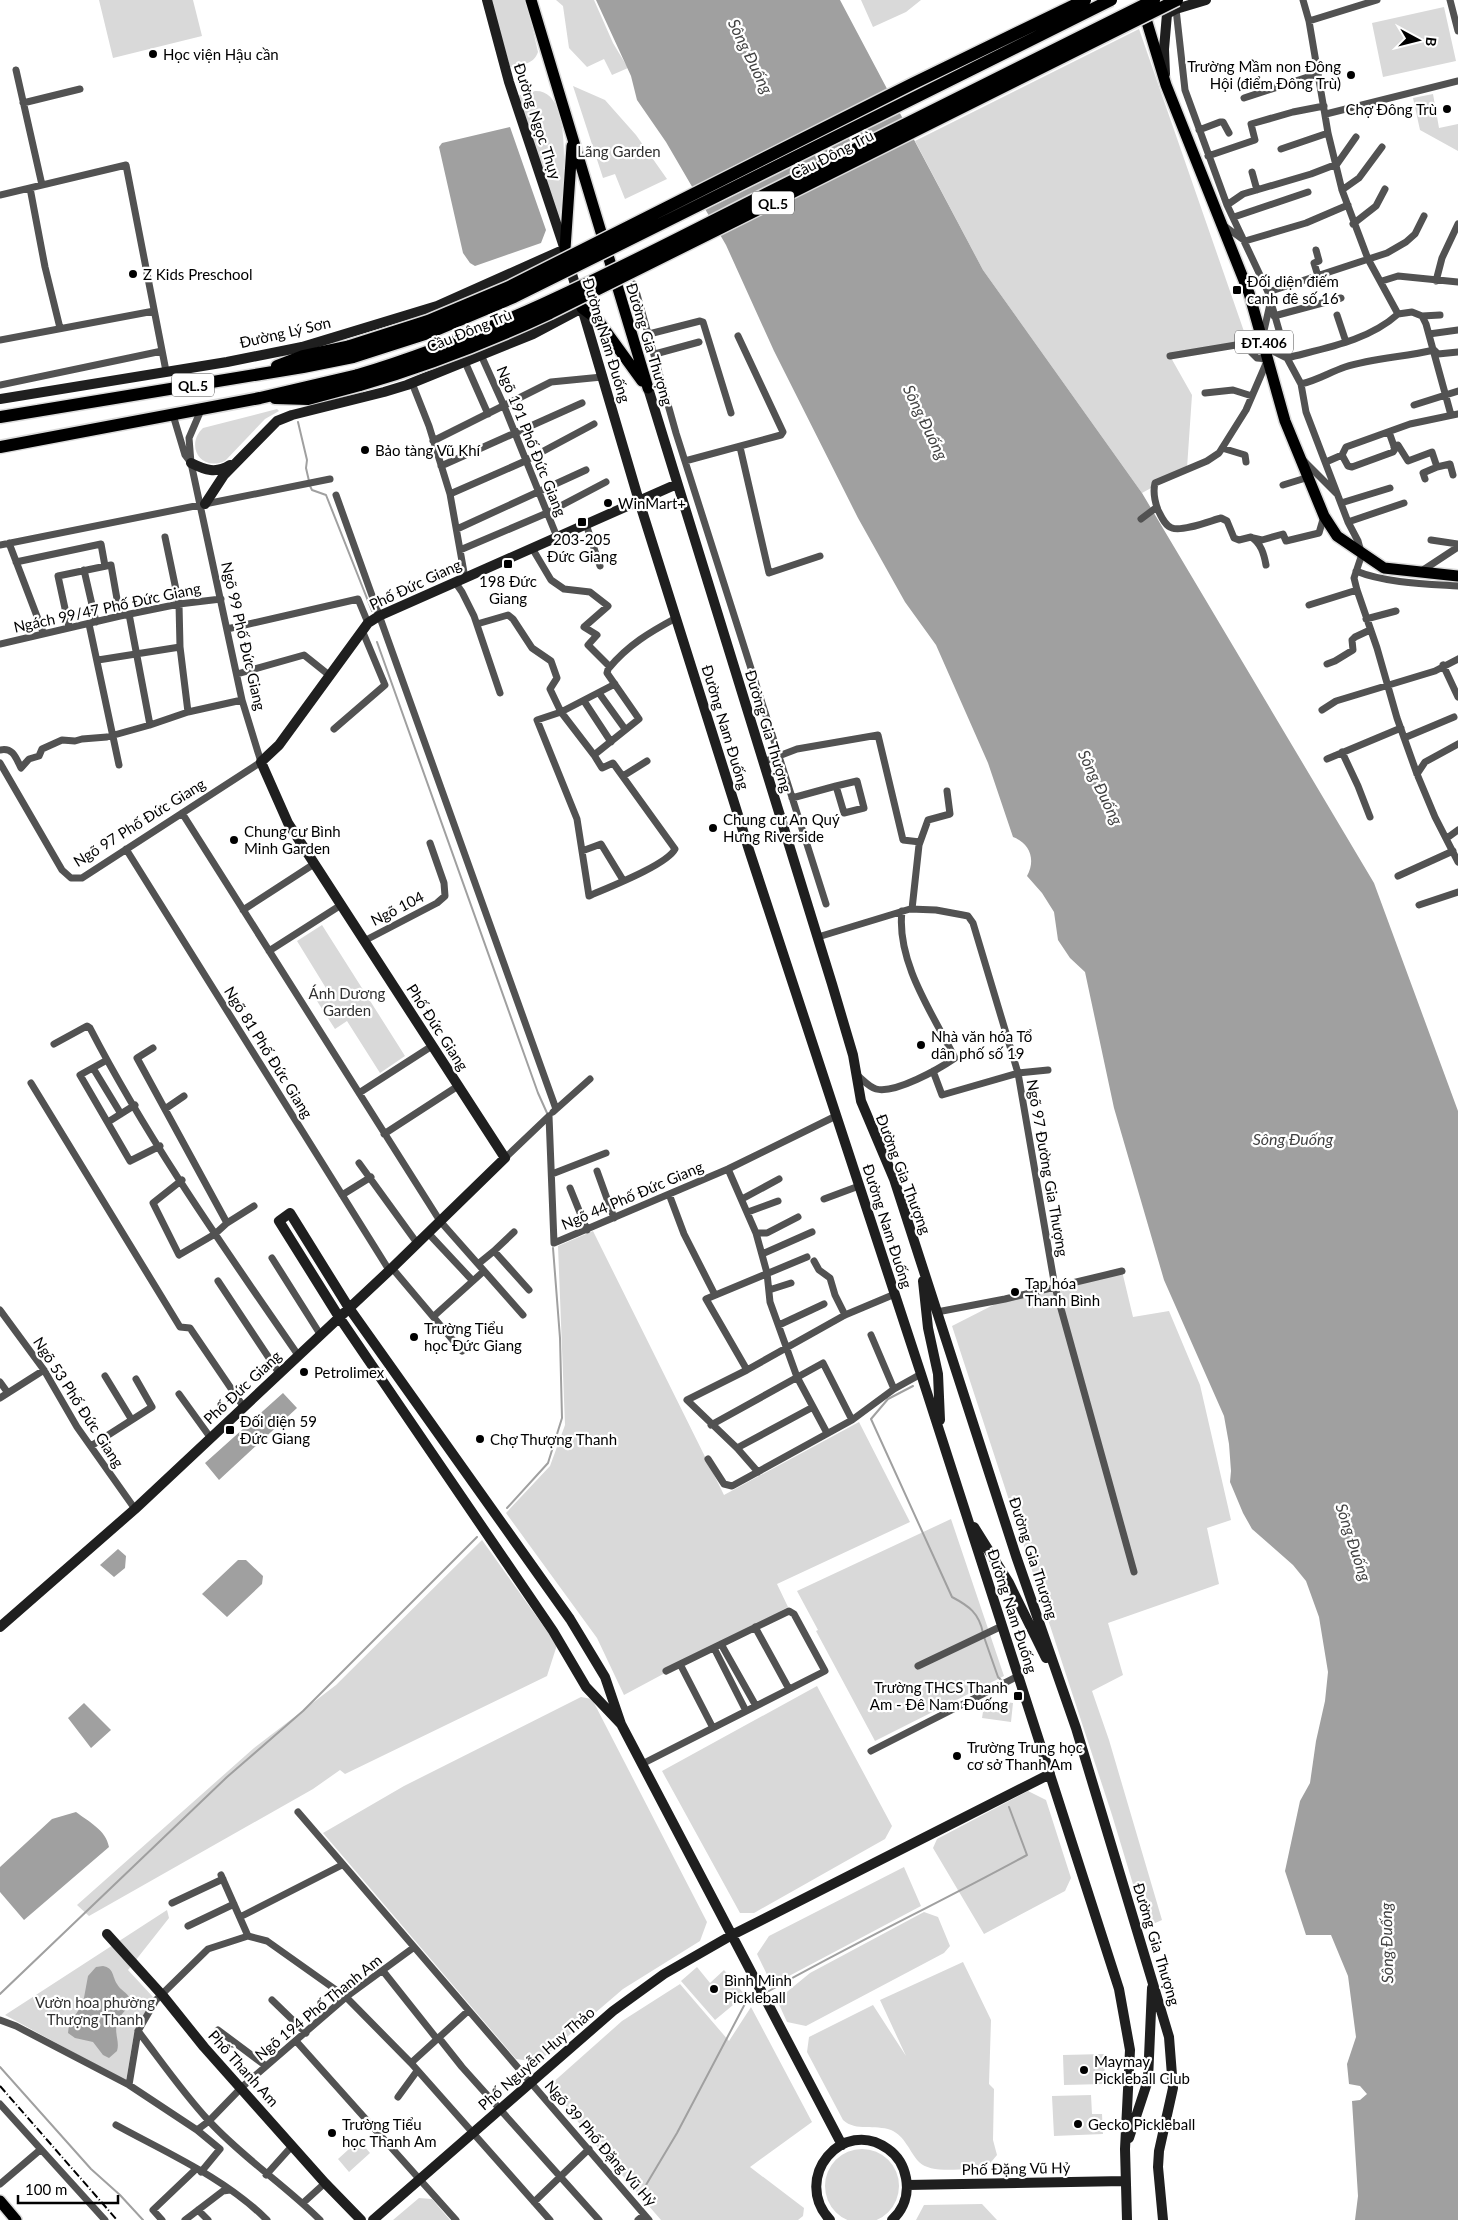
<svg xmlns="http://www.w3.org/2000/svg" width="1458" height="2220" viewBox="0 0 1458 2220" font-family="Lato,sans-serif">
	<rect width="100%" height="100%" fill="#fff"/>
	<path fill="#d9d9d9" d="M99,0H193L202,36L113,58Z
		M491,0H526L538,52C534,64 522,65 510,67Z
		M556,0H594L613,43L628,68L612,75L604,59L587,67L569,48L563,6Z
		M861,0H921L906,12L873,27Z
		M1444,7L1456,61L1383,77L1372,23Z
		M1139,29L1248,343L1170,356L1192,395L1187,468L1142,493L983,270L915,141Z
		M573,86L605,100L636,135L667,179L625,199L615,174L603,178Z
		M535,91C578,89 561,202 559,226L517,96Z
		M1433,94L1439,128L1458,124V151L1420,130L1413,98Z
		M277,409L279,411L265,419L225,461C200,472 185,445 203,428Z
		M322,925L405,1056L380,1073L347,1021L335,1029L317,1001L329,993L297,941Z
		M593,1231L724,1495L859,1422L910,1522L777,1584L788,1607L624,1695L597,1638L506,1513L550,1466L565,1425L558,1246Z
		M1122,1271L1133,1317L1169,1311L1200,1385L1231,1520L1207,1528L1219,1584L1108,1623L1123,1675L1092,1691L1109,1740L1162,1920L1146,1927L1112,1815L952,1326L1005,1299Z
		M951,1519L1004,1676L875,1741L816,1631L818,1630L797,1591Z
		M482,1540L557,1645L547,1676L345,1774L340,1770L313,1789L89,1916L77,1905L254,1748L336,1685Z
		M817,1686L892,1826L885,1839L754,1913H740L662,1771Z
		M581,1697L592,1699L707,1922L700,1941L623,1989L538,2062L516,2059L323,1833L404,1786Z
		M985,1699L1013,1703L1011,1722L982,1718Z
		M1028,1791L1046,1800L1071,1878L1065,1891L984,1934L933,1848L937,1839Z
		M904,1867L921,1906L772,1985L757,1954L769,1936Z
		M167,1910L169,1918L128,1970L153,1997L134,2033L126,2081L5,2015Z
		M924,1912L938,1917L950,1946L944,1953L806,2026L787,2022L777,2000L810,1973Z
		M963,1962L991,2020L989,2084L994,2089L993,2140L997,2155L987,2167C970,2168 931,2175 919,2162C909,2151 905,2136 891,2130C875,2124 856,2132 843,2120L807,2052L809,2037L873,2005L906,2056L880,2000Z
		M697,1967L710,1983L724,1970L745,1995L715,2020L681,1981Z
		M680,1984L729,2041L751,2007L812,2122L750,2167L804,2208L803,2216L798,2220H661L595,2144L550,2085L622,2021Z
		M1104,2054L1105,2084L1064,2085L1063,2055Z
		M1091,2095L1092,2114H1102L1103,2134L1054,2136L1052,2096Z
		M359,2140L370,2153L349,2172L338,2159Z
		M825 2186a37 37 0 1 1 74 0a37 37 0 1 1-74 0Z
		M419,2198L432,2199L450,2220H393Z
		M982,2204L997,2220H916L924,2205Z"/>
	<path fill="#a0a0a0" d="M596,0H840L983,270L1142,493L1374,883L1458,1111V2220H1355L1358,2196L1352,2101L1360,2100L1367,2094L1360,2086L1349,2084L1347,2064L1356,2037L1348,1976L1331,1935H1306L1285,1871L1300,1801L1310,1783L1316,1741L1325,1701L1328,1672L1319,1617L1306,1581L1293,1565L1252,1529L1243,1513L1230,1482L1231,1471L1229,1444L1224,1416L1164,1280L1114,1108L1085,972L1070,958L1058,940L1054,912L1042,893L1027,876C1036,860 1030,843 1013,837L988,763L936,645L905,602L858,518L774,351L726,245L666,142L637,100L631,76Z
		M510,127L546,230L541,243L475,266L470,263L463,253L439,147L442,143Z
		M283,1393L297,1408L219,1480L205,1463Z
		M118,1549L126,1556L125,1568L114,1577L100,1565Z
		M238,1560H246L263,1576L262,1584L227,1617L202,1594Z
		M84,1703L111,1730L91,1748L68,1718Z
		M76,1812C89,1822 106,1830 109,1847L24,1920L0,1892V1867L52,1819Z
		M103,1966C114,1968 112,1976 117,1984C120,1990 127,1992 130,1999C129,2009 120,2014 117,2023C114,2033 120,2042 117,2051L109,2058L103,2055L93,2042L75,2038L68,2033L69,2025L83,2003L88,1976L96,1967Z"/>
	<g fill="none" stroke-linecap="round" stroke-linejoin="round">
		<path stroke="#a0a0a0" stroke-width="2" d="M298,422L307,460L306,468L309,481
			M310,486L312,490L326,495L372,611
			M377,642L538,1093L547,1113
			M913,1386L888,1399L871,1419L952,1597C969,1606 979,1613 983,1633
			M507,1508L548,1463L562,1418L560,1338L553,1248
			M984,1637L998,1677L1002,1681
			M769,1991C854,1943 941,1902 1027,1855L1009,1807
			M0,1994L227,1777L303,1711L477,1537
			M0,2067L91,2169L120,2195L143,2220
			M640,2195L677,2133L747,2000"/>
		<defs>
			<path id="primary" d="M531,0L648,388
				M1143,9L1166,85L1249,293L1285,421L1324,516L1337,536L1384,568L1458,576
				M565,249L572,146
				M582,308L597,319L642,381
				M0,2201L16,2220"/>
			<path id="highway" d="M277,366L303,356L350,346
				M275,398L308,399L360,385
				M0,417L303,367L353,357
				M0,447L260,398L358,375"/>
		</defs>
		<use href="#primary" stroke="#dbdbdb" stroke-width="14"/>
		<use href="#highway" stroke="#dbdbdb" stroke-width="15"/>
		<path stroke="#525252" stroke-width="7" d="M1450,0L1458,31
			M1176,9L1185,90L1227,205L1268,292L1287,358L1301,384L1306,412L1348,522L1358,541L1361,552
			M1309,21L1377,0
			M16,70L42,185
			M1244,98L1317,74
			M23,103L80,89
			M1326,114L1458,81
			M1199,130L1220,122H1223L1229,133
			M1281,149L1328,133
			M1208,156L1255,140L1251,124L1293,112L1324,106
			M1252,172L1257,190
			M30,188L45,267L60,328
			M1342,190L1359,178L1382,147
			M0,195L126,165L166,371
			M1227,205L1243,194L1311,174L1337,164L1356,137
			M1234,217L1308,192
			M1353,224L1376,206L1385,189
			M1223,225L1245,241L1306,223L1348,205
			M1316,250L1319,261L1314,263L1318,276
			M1382,281L1398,276L1458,282
			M1436,281L1442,258L1458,224
			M634,284L676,433L826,904
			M1268,292L1387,253L1406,242L1415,234L1424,216
			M1398,314L1412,312L1422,316L1426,324L1451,415
			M1337,315L1346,342
			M1274,316L1341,298
			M1422,316L1440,315
			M649,334L700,321L703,322L731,413
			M1429,334L1458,330
			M1263,335L1270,304
			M0,340L154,311
			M1265,347L1287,358C1325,348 1368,341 1398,314L1368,259L1342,190L1328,133L1309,21L1303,0
			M655,354L699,342
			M481,355L504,406L557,537
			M1170,356L1248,343L1251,352L1257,358L1268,359L1246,410L1219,453L1207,461L1155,483C1153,491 1155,502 1158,510C1161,516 1165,526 1172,528C1182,532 1210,521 1221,518L1227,521L1234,538L1239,540L1251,537C1261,543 1264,554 1266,565
			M465,362L488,414
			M412,383L429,426L450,494L465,578
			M1301,384C1318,380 1330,372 1345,367C1374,358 1405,357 1434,350L1438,354L1458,352
			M0,385L162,351
			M1205,393L1233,390L1252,396
			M1414,405L1458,391
			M173,415L185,455L191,463
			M433,441L551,382L602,377
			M740,447L769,573L820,556
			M1394,447L1398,445L1408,461L1432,452L1437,467L1423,473L1425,479
			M1222,448L1245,455L1246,462
			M1342,455L1348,466L1352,467L1393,452L1395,449L1389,432
			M1303,460L1336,493
			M685,461L781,435L783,432L738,336
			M1326,462L1342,455L1346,447L1410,424L1458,414
			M441,466L582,403
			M1437,467L1450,464L1453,475
			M1283,485L1309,477
			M450,494L523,462L594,424
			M336,495L556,1109
			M1341,503L1390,488
			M1141,519L1157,507
			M1348,522L1404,503
			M586,524L600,566
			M457,529L586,470
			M165,537L179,604L180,647L188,712
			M1253,538L1262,540L1283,534L1286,541L1319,533L1324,516
			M1431,540L1458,544
			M9,543L43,632
			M0,545L330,479
			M460,550L547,513L606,482
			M1362,554L1354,578L1357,590L1377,648L1397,718L1417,774L1435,817L1458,862
			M16,562L101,544L105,566
			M84,570L96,622
			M1356,571C1385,583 1427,584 1458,586
			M1420,572L1458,547
			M455,582L462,592L474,616L500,693
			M1309,605L1357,590
			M129,614L150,725
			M1366,619L1396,611
			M89,624L119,765
			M477,624L508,615L513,619L532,648L551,661L557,678L550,689L561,712L537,720L577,819L589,896C607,888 667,865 675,849L613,763L602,768L594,755L639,719L607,673L609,666L588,645L597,635L584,627L608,606L590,592L564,589L551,580L532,548
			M69,627L58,576L111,565L120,616
			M227,629L358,599L368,623
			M0,644L120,616L179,604L221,599
			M98,660L180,647
			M1327,664L1335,661L1353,650L1352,640L1355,637L1370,630
			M1443,665L1458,697
			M609,668C628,645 650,632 676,618
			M237,674L304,655L329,675
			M599,693L625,729
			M584,701L611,742
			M1322,710L1336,701L1435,671L1458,659
			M334,729L385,685L362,630
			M1404,738L1454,717
			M0,750C13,747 16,758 21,768L29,759L39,756L42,749L62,740L75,741L82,739L107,737L150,725L188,712L242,700
			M1342,752L1358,786L1370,817
			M594,755L561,712L615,684
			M1327,759L1401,728
			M763,762L797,749L878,735L903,840L920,842
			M0,763L62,870L71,878H82L261,762L242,700L191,463L189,438L201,410
			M1417,774L1425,762L1458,744
			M623,776L647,761
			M792,798L836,786L844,813L864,808L857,781L836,786
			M182,813L440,1221L523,1315
			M1447,838L1458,830
			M126,849L389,1270
			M582,851L601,844L623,880
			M1398,876L1453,851
			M1419,905L1458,892
			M912,909L919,845L928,820L950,814L947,791
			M243,910L314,864
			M818,937L910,909L936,910L963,915L968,916L973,923L1018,1073L1055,1287L1134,1572
			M364,941L437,903L445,896L444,883L430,843
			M269,951L341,905
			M54,1044L87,1026L90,1028C149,1142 225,1249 298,1355
			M153,1048L137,1058L227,1223
			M107,1060L80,1075L130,1161L160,1146
			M93,1068L121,1114
			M933,1071L942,1095L1018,1073L1048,1070
			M857,1075C862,1079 869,1087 876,1089C895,1094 939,1069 955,1058C932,1013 896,961 902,911
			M31,1083L180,1327L190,1328L243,1406
			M359,1093L432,1046
			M165,1109L184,1096
			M553,1112L590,1079
			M108,1122L135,1105
			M384,1134L458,1086
			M505,1158L549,1116L554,1243L728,1169L836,1116
			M359,1163L417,1243
			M728,1169L756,1233L767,1273L770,1302L797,1377L827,1433
			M597,1171L614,1218
			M552,1174L606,1153
			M182,1180L153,1203L179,1255L215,1234L227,1223L254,1206
			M570,1188L587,1230
			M669,1194L684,1234L715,1295
			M342,1195L371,1177
			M742,1199L779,1179
			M824,1199L859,1186
			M748,1212L778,1201
			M428,1233L472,1280
			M756,1233H767L798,1217
			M494,1251L514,1232
			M762,1254L812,1232
			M272,1258L320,1334
			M814,1261L819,1270L830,1278L835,1295L845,1315
			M478,1264L494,1251L529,1290
			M392,1268L462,1351
			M218,1281L279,1373
			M769,1290L791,1283
			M0,1310L44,1370L77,1427L135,1509
			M937,1312L1005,1299L1122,1271
			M434,1316L484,1271
			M779,1325L824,1304
			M871,1335L894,1389
			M747,1370L706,1299L807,1257
			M105,1376L130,1417
			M0,1382L8,1393
			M179,1394L210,1437
			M0,1398L44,1370
			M711,1425L823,1363L852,1420
			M91,1446L152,1407L136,1379
			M737,1448L813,1407
			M708,1459L724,1484L732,1486L852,1420L894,1389L921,1374
			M758,1472L737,1448L687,1400L747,1370L845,1315L895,1294
			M755,1627L789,1689
			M721,1644L756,1706
			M714,1648L746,1711
			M680,1664L713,1728
			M918,1666L1002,1626
			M871,1751L1018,1676
			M642,1764L825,1671L794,1614L789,1611L666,1671
			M298,1812L649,2220
			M221,1875L248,1936
			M172,1903L223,1879
			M240,1917L342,1865
			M188,1926L234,1904
			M248,1936L267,1941L346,1997L411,2063L550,2220
			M383,1971L437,2039
			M272,2000L306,2033
			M0,2020L16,2026L129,2085L197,2130L220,2149L201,2172
			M218,2030L266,2066
			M138,2031C161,2061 183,2093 209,2121C243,2158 285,2185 320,2220
			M439,2038L462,2067L599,2220
			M296,2041L456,2220
			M411,2063L468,2011
			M129,2085L138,2031L156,2000L208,1949L248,1936
			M398,2097L417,2071
			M0,2104L105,2220
			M116,2125C167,2153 225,2178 267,2220
			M197,2130L209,2121L242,2087L346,1997L413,1948
			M266,2175L292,2146
			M0,2184L40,2150
			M534,2202L589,2149
			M303,2203L325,2183
			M198,2210L208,2220
			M162,2220L153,2210L196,2169
			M185,2220L223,2191L230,2190
			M638,2220L644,2215"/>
		<path stroke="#1f1f1f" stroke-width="10" d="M487,0L509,82L565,250
			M1165,74L1164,49L1167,14L1176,9L1206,0
			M569,264L639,501L750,853L921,1374L1119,1989L1130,2050L1125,2149L1127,2220
			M648,388L832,984L853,1055L861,1101L894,1179L1016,1556L1076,1728L1169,2037L1173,2088L1159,2151L1158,2167L1163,2220
			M0,399L227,362L302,347L437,306L565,249
			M191,463C205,470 216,474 230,465
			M205,504L224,475L277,421L292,415L384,392L407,385L533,334L582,308
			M923,1281L928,1328L938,1374L940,1420
			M974,1527L1009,1583L1046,1658
			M0,1627L135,1509L392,1268L505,1158L288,823L261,762L279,745L368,623L379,616L677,484
			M621,1724L586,1687L553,1631L339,1317L279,1221L290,1213L349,1308L570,1619L605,1677L621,1724L842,2145
			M107,1934L163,1996L204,2047L325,2183L361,2220
			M1129,2138L1148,2080L1152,1988
			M907,2185L1125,2181
			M373,2220L613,2011L664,1974L732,1935L1050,1774
			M830,2220C791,2178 843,2116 888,2149C898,2156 904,2167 906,2178C909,2194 904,2209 892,2220"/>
		<use href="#primary" stroke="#000" stroke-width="11"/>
		<use href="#highway" stroke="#000" stroke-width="12"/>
		<path stroke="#000" stroke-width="2" stroke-dasharray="8 2.5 1 2.5" stroke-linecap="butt" d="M0,2086L117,2220"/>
		<defs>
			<path id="highway-bridge" d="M350,346L428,321L509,287L912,84L1085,0
				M353,357L431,332L514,297L1111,0
				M358,375C495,334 622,267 750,202C884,134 1019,67 1154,0
				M360,385C426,366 488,342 550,313L1177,0"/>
		</defs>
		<use href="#highway-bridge" stroke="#dbdbdb" stroke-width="15" stroke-linecap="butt"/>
		<use href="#highway-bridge" stroke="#000" stroke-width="12"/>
	</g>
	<g fill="#000" stroke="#fff" stroke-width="2">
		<circle cx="153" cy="54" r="5"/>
		<circle cx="1351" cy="75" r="5"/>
		<circle cx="1447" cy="109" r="5"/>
		<circle cx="133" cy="274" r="5"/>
		<rect x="1232" y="285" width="10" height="10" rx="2.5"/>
		<circle cx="365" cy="450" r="5"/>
		<circle cx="608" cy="503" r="5"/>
		<rect x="577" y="517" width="10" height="10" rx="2.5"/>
		<rect x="503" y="559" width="10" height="10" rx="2.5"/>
		<circle cx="713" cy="828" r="5"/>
		<circle cx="234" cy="840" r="5"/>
		<circle cx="921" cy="1045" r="5"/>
		<circle cx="1015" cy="1292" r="5"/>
		<circle cx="414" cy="1337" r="5"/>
		<circle cx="304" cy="1372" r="5"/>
		<rect x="225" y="1425" width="10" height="10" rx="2.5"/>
		<circle cx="480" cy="1439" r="5"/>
		<rect x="1013" y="1691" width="10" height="10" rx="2.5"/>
		<circle cx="957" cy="1756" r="5"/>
		<circle cx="714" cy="1989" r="5"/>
		<circle cx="1084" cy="2070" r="5"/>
		<circle cx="1078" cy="2124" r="5"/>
		<circle cx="332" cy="2133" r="5"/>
	</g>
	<g text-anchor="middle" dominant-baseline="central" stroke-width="4.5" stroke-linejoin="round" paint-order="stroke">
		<g fill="#fff" stroke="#4c4c4c" stroke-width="1">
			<rect x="752" y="191.5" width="42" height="23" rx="4"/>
			<rect x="1235" y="330.5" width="58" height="23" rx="4"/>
			<rect x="172" y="373.5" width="42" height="23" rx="4"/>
		</g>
		<g font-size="14" font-weight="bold" fill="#000">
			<text x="773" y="203">QL.5</text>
			<text x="1264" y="342">ĐT.406</text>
			<text x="193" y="385">QL.5</text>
		</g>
		<g font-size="15" fill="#000" stroke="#fff" text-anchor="start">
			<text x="163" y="54">Học viện Hậu cần</text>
			<text x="1341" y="66" text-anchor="end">Trường Mầm non Đông<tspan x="1341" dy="17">Hội (điểm Đông Trù)</tspan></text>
			<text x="1437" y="109" text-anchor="end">Chợ Đông Trù</text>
			<text x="143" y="274">Z Kids Preschool</text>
			<text x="1247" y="281">Đối diện điếm<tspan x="1247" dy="17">canh đê số 16</tspan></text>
			<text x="375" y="450">Bảo tàng Vũ Khí</text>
			<text x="618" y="503">WinMart+</text>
			<text x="582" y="539" text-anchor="middle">203-205<tspan x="582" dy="17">Đức Giang</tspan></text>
			<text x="508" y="581" text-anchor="middle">198 Đức<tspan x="508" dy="17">Giang</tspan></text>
			<text x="723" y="819">Chung cư An Quý<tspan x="723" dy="17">Hưng Riverside</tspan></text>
			<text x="244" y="831">Chung cư Bình<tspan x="244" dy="17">Minh Garden</tspan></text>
			<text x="931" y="1036">Nhà văn hóa Tổ<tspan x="931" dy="17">dân phố số 19</tspan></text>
			<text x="1025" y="1283">Tạp hóa<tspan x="1025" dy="17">Thanh Bình</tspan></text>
			<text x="424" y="1328">Trường Tiểu<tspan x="424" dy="17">học Đức Giang</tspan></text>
			<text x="314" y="1372">Petrolimex</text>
			<text x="240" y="1421">Đối diện 59<tspan x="240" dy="17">Đức Giang</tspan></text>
			<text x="490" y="1439">Chợ Thượng Thanh</text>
			<text x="1008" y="1687" text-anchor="end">Trường THCS Thanh<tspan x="1008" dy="17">Am - Đê Nam Đuống</tspan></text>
			<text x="967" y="1747">Trường Trung học<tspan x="967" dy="17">cơ sở Thanh Am</tspan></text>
			<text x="724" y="1980">Bình Minh<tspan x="724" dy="17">Pickleball</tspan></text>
			<text x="1094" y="2061">Maymay<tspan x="1094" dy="17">Pickleball Club</tspan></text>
			<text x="342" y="2124">Trường Tiểu<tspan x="342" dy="17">học Thanh Am</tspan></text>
			<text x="1088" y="2124">Gecko Pickleball</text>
		</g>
		<g font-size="15" fill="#000" stroke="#fff">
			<text transform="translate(538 121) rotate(72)">Đường Ngọc Thụy</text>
			<text transform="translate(832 154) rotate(-27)">Cầu Đông Trù</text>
			<text transform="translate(469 330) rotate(-22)">Cầu Đông Trù</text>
			<text transform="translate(285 332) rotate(-13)">Đường Lý Sơn</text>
			<text transform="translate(607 340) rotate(73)">Đường Nam Đuống</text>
			<text transform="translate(650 344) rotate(73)">Đường Gia Thượng</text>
			<text transform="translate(532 441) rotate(68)">Ngõ 191 Phố Đức Giang</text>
			<text transform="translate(415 584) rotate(-25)">Phố Đức Giang</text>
			<text transform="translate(107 607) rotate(-12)">Ngách 99/47 Phố Đức Giang</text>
			<text transform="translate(244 636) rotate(77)">Ngõ 99 Phố Đức Giang</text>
			<text transform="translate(726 727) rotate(73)">Đường Nam Đuống</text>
			<text transform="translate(769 731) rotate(73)">Đường Gia Thượng</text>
			<text transform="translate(139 822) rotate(-32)">Ngõ 97 Phố Đức Giang</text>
			<text transform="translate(397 908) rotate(-27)">Ngõ 104</text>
			<text transform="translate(438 1027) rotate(57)">Phố Đức Giang</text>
			<text transform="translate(269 1052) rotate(58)">Ngõ 81 Phố Đức Giang</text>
			<text transform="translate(1048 1168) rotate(80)">Ngõ 97 Đường Gia Thượng</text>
			<text transform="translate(904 1174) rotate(69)">Đường Gia Thượng</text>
			<text transform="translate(632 1195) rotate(-23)">Ngõ 44 Phố Đức Giang</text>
			<text transform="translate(888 1226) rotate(72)">Đường Nam Đuống</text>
			<text transform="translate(242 1387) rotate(-43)">Phố Đức Giang</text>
			<text transform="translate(79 1402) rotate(57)">Ngõ 53 Phố Đức Giang</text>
			<text transform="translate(1034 1558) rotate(72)">Đường Gia Thượng</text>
			<text transform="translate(1013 1611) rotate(72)">Đường Nam Đuống</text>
			<text transform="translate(1157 1944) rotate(73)">Đường Gia Thượng</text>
			<text transform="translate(318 2007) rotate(-39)">Ngõ 194 Phố Thanh Am</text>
			<text transform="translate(536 2058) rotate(-41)">Phố Nguyễn Huy Thảo</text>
			<text transform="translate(244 2068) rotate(48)">Phố Thanh Am</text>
			<text transform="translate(601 2143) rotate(49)">Ngõ 39 Phố Đặng Vũ Hỷ</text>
			<text transform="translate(1016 2168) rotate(-1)">Phố Đặng Vũ Hỷ</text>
		</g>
		<g font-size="15" fill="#303030" stroke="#fff">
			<text x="619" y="151">Lãng Garden</text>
			<text x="347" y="993">Ánh Dương<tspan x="347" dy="17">Garden</tspan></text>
			<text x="95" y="2002">Vườn hoa phường<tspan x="95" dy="17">Thượng Thanh</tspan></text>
		</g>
		<g font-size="16" font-style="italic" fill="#414141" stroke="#fff">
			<text transform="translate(751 56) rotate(64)">Sông Đuống</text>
			<text transform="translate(926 422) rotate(64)">Sông Đuống</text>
			<text transform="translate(1101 787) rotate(64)">Sông Đuống</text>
			<text x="1293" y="1138">Sông Đuống</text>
			<text transform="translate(1354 1542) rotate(72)">Sông Đuống</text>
			<text transform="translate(1386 1943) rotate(-91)">Sông Đuống</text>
		</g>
	</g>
	<g transform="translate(1418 40) rotate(97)" stroke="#ffffff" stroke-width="4" paint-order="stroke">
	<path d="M0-4L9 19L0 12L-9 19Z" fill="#000000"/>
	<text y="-8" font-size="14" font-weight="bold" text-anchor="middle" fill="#000000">B</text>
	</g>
	<path d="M18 2195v8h100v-8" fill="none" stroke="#000000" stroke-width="2.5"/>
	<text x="25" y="2195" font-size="15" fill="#000000" stroke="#ffffff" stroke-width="4" paint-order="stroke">100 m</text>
</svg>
